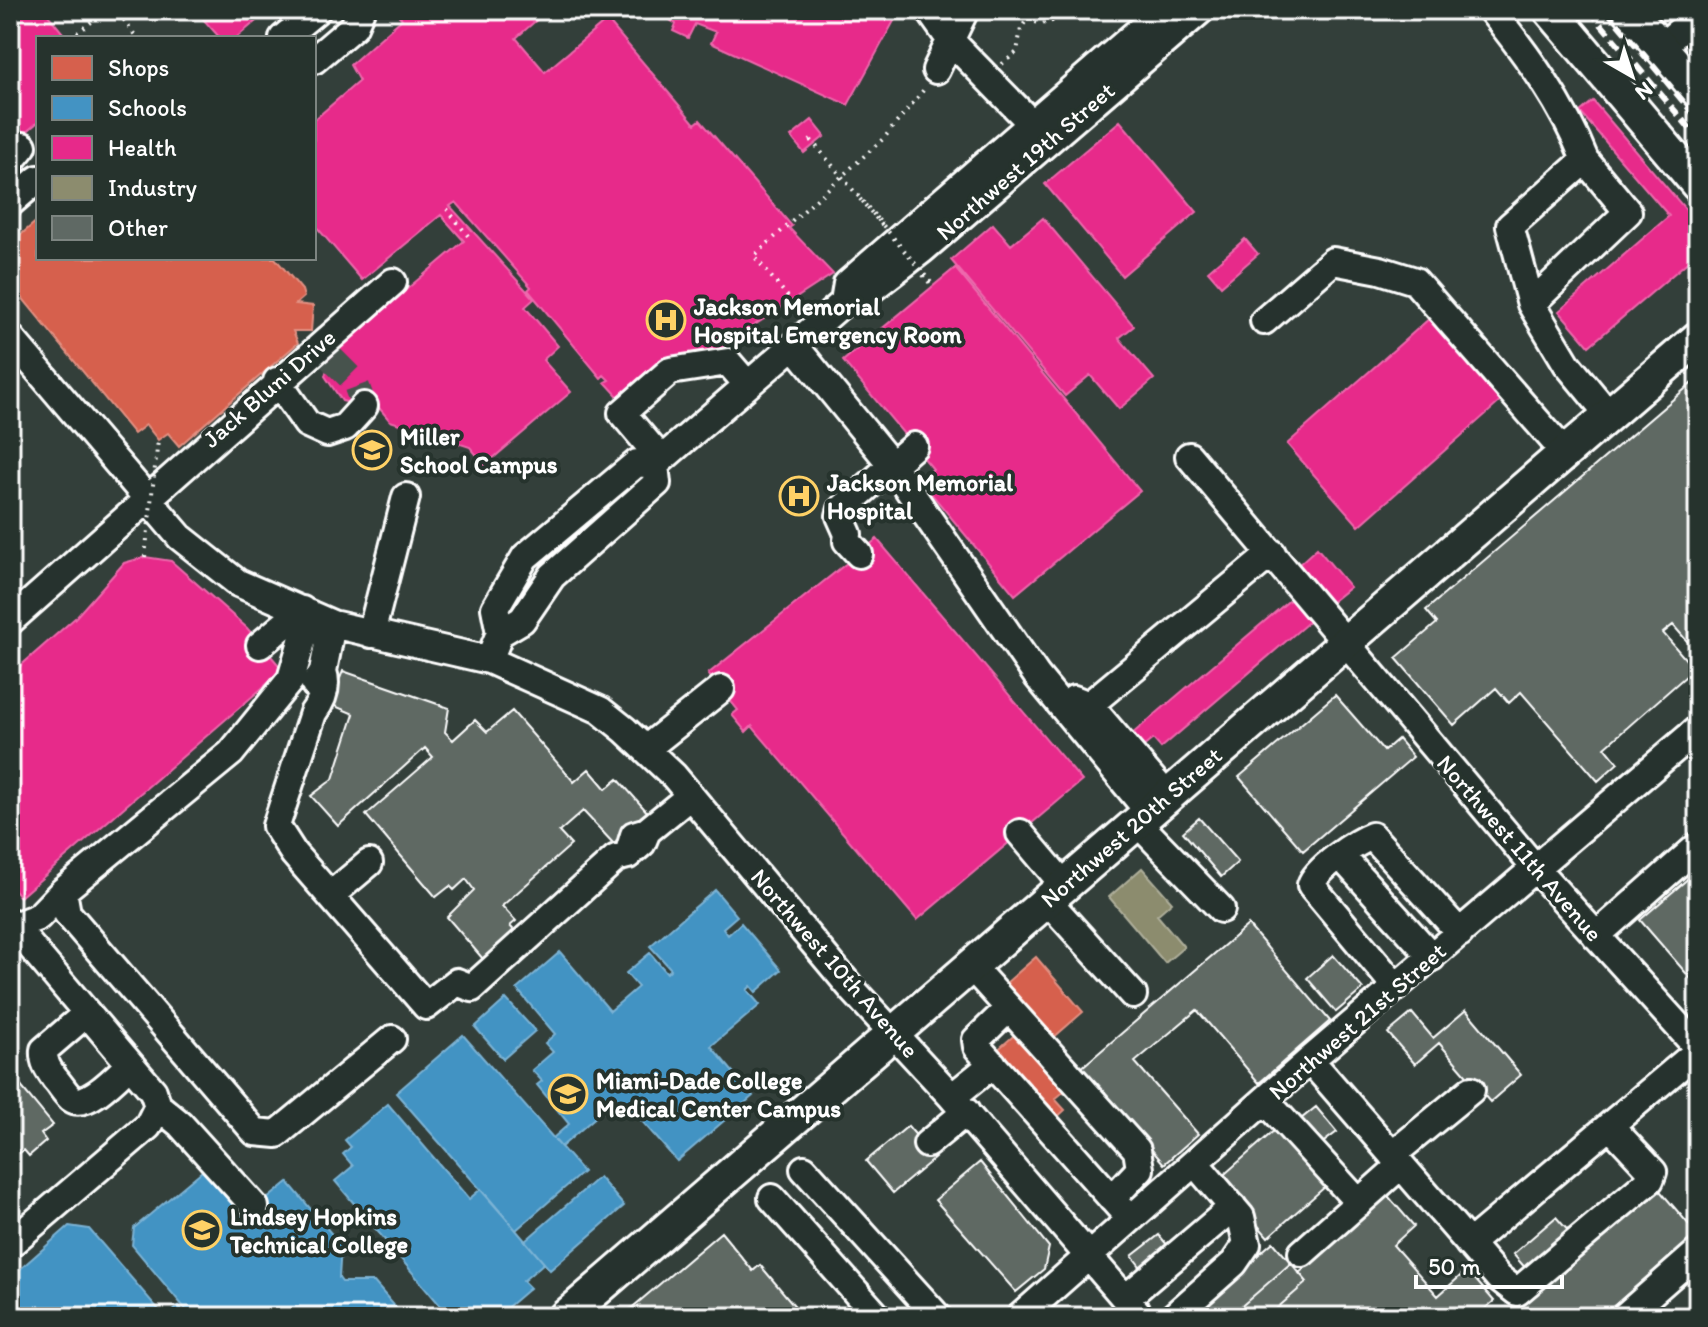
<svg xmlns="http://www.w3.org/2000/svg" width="1708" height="1327" viewBox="0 0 1708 1327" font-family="Itim,sans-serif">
	<rect width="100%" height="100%" fill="#333f3a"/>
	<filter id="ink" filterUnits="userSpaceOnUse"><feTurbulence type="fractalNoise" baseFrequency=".0125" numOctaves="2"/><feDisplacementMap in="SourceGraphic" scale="16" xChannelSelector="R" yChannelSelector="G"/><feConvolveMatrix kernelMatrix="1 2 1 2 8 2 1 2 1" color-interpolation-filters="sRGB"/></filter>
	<g filter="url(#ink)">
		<path fill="#d6604d" stroke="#e29082" stroke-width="2" d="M38,220V258H275L302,290L304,297L296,304L313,306L311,331H293L298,343L179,446L168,433L158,440L146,425L134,434L10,283V244Z
			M1036,957L1083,1012L1053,1038L1006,983Z
			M1019,1031L1073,1084L1055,1099L1065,1110L1055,1119L995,1052Z"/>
		<path fill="#4393c3" stroke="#7bb3d5" stroke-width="2" d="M715,890L737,916L723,928L728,935L741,923L781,970L756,992L751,986L747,990L760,1005L711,1046L753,1096L677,1161L640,1119L655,1105L651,1100L630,1118L615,1100L561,1147L553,1138L569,1124L537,1085L542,1081L532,1070L553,1052L545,1043L555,1034L517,989L560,952L610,1011L638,987L626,973L650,953L667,973L671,969L650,946Z
			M506,999L535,1031L503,1059L475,1027Z
			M463,1035L583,1172L516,1230L396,1093Z
			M388,1104L469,1199L481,1189L544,1263L523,1281L530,1288L496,1317H450L335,1181L353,1166L343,1154L351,1147L345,1140Z
			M202,1171L245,1217L288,1182L341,1245L339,1278L342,1282H374L404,1317H192L132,1245L134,1228Z
			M599,1177L624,1206L550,1270L525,1241Z
			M69,1226L89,1229L165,1317H10V1278Z
			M179,1306L188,1317L169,1315Z"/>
		<path fill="#e7298a" stroke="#ee69ad" stroke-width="2" d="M10,10H44L67,38H38V122L10,146Z
			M195,10H269L236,38H220Z
			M394,10H548L516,38L545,72L607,20L695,124L700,120L792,226L789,228L833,274L736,337L732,333L723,340L724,349L708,363L626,405L605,382L609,380L604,375L601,378L528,290L531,287L456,202L450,206L534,299L525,307L558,346L543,360L571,392L485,465L470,447L390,421L375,403L364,406L342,401L325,376L332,352L464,241L441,215L362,280L314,224V120L359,81L350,65L402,19Z
			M660,10H900L848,105L711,43L716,32L695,24L688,38L673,31L676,24L670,20L671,15Z
			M1593,101L1698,224V253L1589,346L1559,311L1669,216L1580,112Z
			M812,120L825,136L804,153L791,137Z
			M1120,121L1197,212L1122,276L1045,184Z
			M1043,218L1134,326L1119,338L1154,379L1119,409L1090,375L1065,396L951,260L993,224L1011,245Z
			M1245,239L1258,254L1221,286L1208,271Z
			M955,268L1140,491L1015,595L920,480L933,469L843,361Z
			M1430,318L1502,400L1359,526L1287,444Z
			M877,539L1082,781L917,920L752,726L746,732L732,715L738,710L708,674Z
			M1317,548L1350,587L1329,604L1297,566Z
			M145,557L171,561L247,628L283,670L20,897L10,885V675L75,618L124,563Z
			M1292,598L1311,620L1161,748L1153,739L1143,747L1132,734Z"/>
		<path fill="#8c8c6e" stroke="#aeae9a" stroke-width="2" d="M1142,868L1172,902L1157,915L1184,947L1165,963L1109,897Z"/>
		<path fill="#5f6964" stroke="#fff" stroke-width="2" d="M1698,378V643L1693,648L1673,625L1663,633L1694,669L1605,747L1618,763L1598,781L1521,692L1509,703L1496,688L1454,725L1396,658L1437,623L1426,610Z
			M343,671L449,708L445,732L453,740L475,720L487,732L512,711L574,782L589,769L606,789L618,779L649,814L614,844L583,811L559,832L571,845L502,906L516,921L510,926L521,938L489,966L447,917L474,890L466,879L454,890L450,886L436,897L366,815L433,757L425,748L338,826L311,796L333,779L354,714L330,704Z
			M1335,695L1384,751L1398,739L1413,757L1303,851L1239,777Z
			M1199,818L1238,862L1221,877L1183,832Z
			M1698,870V987L1640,920Z
			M1248,925L1330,1021L1259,1083L1197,1010L1135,1062L1198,1134L1164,1164L1081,1068Z
			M1333,955L1363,989L1336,1012L1307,978Z
			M1466,1010L1521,1075L1490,1102L1439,1043L1415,1064L1388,1033L1412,1013L1433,1038Z
			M10,1073L53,1125L41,1134L46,1141L29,1156L24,1150L15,1156L10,1149Z
			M1316,1107L1337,1132L1321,1144L1301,1119Z
			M908,1126L935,1158L893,1193L866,1161Z
			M1276,1129L1326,1186L1268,1237L1218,1180Z
			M980,1162L1049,1247L1044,1269L1016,1292L935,1200Z
			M1655,1185L1697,1234L1601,1317H1502Z
			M1388,1196L1414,1226L1393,1245L1438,1296L1467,1270L1494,1301L1475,1317H1267L1307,1282L1299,1273Z
			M1556,1217L1571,1234L1528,1271L1513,1254Z
			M721,1232L753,1271L760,1265L804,1317H621Z
			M1159,1235L1173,1252L1147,1275L1132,1256Z
			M1273,1242L1291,1263L1229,1317H1186Z
			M1291,1263L1307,1282L1267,1317H1229Z"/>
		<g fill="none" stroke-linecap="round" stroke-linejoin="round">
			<path stroke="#47524e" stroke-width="26" stroke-dasharray="26 13" stroke-linecap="butt" d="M331,358L355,382L364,406"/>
			<defs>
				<path id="minor" d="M929,10L951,41L1043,135
					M1491,10C1528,56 1563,104 1585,160
					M283,38L317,10
					M1660,47L1698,16
					M314,60L354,26L361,10
					M936,70L965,10
					M10,162L23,146
					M10,203L38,179
					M844,302L847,284L1163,10
					M1531,304L1628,212L1585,160L1510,226L1531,304L1567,364L1609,415
					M1264,321L1333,261L1380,270L1415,281L1565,453
					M10,337L180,537L238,583L332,624L489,660L600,710L625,730L674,776L853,990L952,1097L1141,1317
					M794,345L891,464L1037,676L1149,812
					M277,381L307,424L327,433L345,427L364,406
					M1189,456L1536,869L1698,1048
					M661,459L622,413L670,371L728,362L747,384
					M655,465L844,302L861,297L922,250L1201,10
					M859,554L847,541L848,534L840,516L842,509L914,446
					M310,614L291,679L231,753L63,891L67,913L255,1132L277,1134L392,1039
					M10,621L393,282
					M500,633L522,620L552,576L657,483L655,465
					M371,634L406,497
					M260,645L302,610
					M489,660L500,633L495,608L525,557L637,463L655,465
					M323,671C328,686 323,700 313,713L276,826L294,854L426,1006L457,982L472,988L616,858L628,855
					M315,685L323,671L332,624
					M1074,699L1089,705L1167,796
					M1089,705L1272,553
					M647,748L721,689
					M1137,822L1221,909
					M647,831L642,843L628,855L634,835L647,831L690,796
					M1020,833L1064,885
					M1340,855L1432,957
					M331,895L369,863
					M1047,900L1133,995
					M10,922L153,1091L158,1106L180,1124L255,1207
					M14,926L38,917L63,891
					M1596,936L1698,846
					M971,966L1137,1150L1140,1169L1112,1199
					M1396,987L1311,885C1316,869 1356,842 1372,836L1460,933
					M1008,1009L976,1040L977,1047L1124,1212
					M87,1013L44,1050C43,1062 48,1069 55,1079C60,1084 66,1095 72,1099C87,1109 119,1074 130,1064
					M1310,1060L1499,1278L1517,1292L1650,1180L1653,1172L1610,1126
					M952,1097L993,1064
					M1265,1100L1359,1203
					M927,1144L966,1112
					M1392,1155L1471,1090
					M804,1169L938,1317
					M772,1198L878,1317
					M10,1244L148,1126L158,1106
					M1469,1244L1698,1051
					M1302,1253L1401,1165
					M1125,1299L1233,1207
					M1020,1317L1310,1060L1698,729
					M1173,1317L1234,1263L1247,1244L1241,1217L1195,1163
					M1624,1317L1698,1252"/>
				<path id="major" d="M1550,10L1698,185
					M1629,10L1698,91
					M565,1317L1698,338"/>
			</defs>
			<use href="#minor" stroke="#fff" stroke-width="32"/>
			<use href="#major" stroke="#fff" stroke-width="38"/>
			<path stroke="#fff" stroke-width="4" stroke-dasharray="2 6" stroke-linecap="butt" d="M1026,10L1032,21L1042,24L1052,21L1058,10
				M71,38L104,12L121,16L137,38
				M1002,64L1017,52L1021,28L1029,17
				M810,141L811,140
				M860,199L882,225
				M447,209L469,237
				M923,275L933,287
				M798,309L754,256L884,138L926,87"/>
			<use href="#minor" stroke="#26332d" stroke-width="26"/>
			<use href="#major" stroke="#26332d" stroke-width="32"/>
			<path stroke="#fff" stroke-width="6" stroke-dasharray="12 6" stroke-linecap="butt" d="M1589,10L1698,138
				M1606,10L1698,119"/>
			<path stroke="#fff" stroke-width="4" stroke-dasharray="2 6" stroke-linecap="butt" d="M811,140L934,286
				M145,557L158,440"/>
		</g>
	</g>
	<defs>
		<symbol id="hospital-ring" viewBox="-11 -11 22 22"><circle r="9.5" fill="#26332d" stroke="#ffd166" stroke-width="1.5"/><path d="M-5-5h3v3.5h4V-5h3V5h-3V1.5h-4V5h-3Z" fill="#ffd166"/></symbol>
		<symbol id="university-ring" viewBox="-11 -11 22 22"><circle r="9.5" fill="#26332d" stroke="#ffd166" stroke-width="1.5"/><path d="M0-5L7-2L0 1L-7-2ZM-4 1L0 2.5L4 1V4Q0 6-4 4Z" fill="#ffd166"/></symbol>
	</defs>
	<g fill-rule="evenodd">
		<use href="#hospital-ring" x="644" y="298" width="44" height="44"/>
		<use href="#university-ring" x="350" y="428" width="44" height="44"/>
		<use href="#hospital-ring" x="777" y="474" width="44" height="44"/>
		<use href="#university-ring" x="546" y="1072" width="44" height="44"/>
		<use href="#university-ring" x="180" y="1208" width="44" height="44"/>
	</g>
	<g text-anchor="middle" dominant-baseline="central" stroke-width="8" stroke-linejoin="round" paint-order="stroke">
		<g font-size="24" fill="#fff" stroke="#26332d">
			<text transform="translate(1025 161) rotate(-41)">Northwest 19th Street</text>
			<text transform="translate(269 388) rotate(-41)">Jack Bluni Drive</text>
			<text transform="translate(1131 827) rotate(-41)">Northwest 20th Street</text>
			<text transform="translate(1520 848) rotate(49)">Northwest 11th Avenue</text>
			<text transform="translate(835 963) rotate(49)">Northwest 10th Avenue</text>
			<text transform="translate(1357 1021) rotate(-41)">Northwest 21st Street</text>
		</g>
		<g font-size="24" font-weight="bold" fill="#fff" stroke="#26332d" text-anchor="start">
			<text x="694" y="306">Jackson Memorial<tspan x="694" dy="28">Hospital Emergency Room</tspan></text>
			<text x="400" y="436">Miller<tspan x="400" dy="28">School Campus</tspan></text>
			<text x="827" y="482">Jackson Memorial<tspan x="827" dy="28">Hospital</tspan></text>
			<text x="596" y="1080">Miami-Dade College<tspan x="596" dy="28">Medical Center Campus</tspan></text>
			<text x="230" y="1216">Lindsey Hopkins<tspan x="230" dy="28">Technical College</tspan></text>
		</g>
	</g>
	<rect width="1708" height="1327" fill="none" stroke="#26332d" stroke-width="40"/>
	<rect x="20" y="20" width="1668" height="1287" fill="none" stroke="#fff" stroke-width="3" filter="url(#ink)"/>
	<rect x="36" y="36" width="280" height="224" fill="#26332d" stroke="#7d8581" stroke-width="2"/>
	<rect x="52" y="56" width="40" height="24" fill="#d6604d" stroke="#7d8581" stroke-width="2"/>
	<text x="108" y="76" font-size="24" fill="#ffffff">Shops</text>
	<rect x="52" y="96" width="40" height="24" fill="#4393c3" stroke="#7d8581" stroke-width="2"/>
	<text x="108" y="116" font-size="24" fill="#ffffff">Schools</text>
	<rect x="52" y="136" width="40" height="24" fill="#e7298a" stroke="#7d8581" stroke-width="2"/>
	<text x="108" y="156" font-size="24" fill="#ffffff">Health</text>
	<rect x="52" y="176" width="40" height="24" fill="#8c8c6e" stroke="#7d8581" stroke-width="2"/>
	<text x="108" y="196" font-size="24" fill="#ffffff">Industry</text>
	<rect x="52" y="216" width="40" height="24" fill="#5f6964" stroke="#7d8581" stroke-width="2"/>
	<text x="108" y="236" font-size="24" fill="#ffffff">Other</text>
	<g transform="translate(1632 76) rotate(141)" stroke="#26332d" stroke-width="6" paint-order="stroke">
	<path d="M0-6L14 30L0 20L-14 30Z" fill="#ffffff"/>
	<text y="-12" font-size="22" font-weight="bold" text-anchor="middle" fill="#ffffff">N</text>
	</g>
	<path d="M1416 1275v12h146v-12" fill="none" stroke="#ffffff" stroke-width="4"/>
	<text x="1428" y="1275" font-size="24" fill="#ffffff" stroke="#26332d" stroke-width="6" paint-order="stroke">50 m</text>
</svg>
